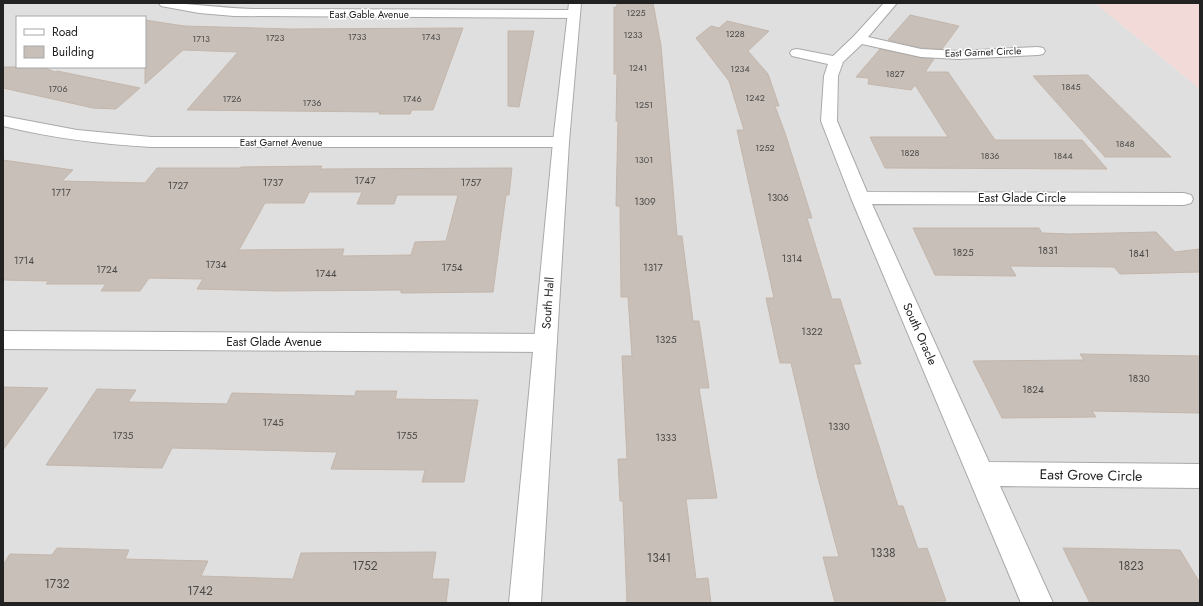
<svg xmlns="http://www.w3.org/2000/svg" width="1203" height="606" viewBox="0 0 1203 606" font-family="Jost,sans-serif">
	<rect width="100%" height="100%" fill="#f2efe9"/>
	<path fill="#e0dfdf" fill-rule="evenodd" d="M3,3H1095L1200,89V603H3ZM17,17H145V67H17Z"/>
	<path fill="#f2dad9" d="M1095,3H1200V89Z"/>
	<path fill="#c7bfb8" stroke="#c4b6ab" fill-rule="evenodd" d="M617,3H653L661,46L677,236H682L693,321H699L709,388H699L717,498L686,499L696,579L708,578L711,603H627L623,501H620L618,459H627L622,356H632L628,297H621L620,206H616L618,121H616L617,74H614V7H617Z
		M910,15L959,26L942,49L921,48L888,40Z
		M145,20L184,26L291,29L463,28L433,110H412L410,114H379L380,112L187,110L238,52L183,50L145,84Z
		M727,21L769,31L748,51L768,74L779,106H775L785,133L812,218H807L832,299H840L861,364H853L898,506H903L918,549L927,548L946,601L835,603L823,557H839L818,478L791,363H780L766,298H774L737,130H744L729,81L696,38L711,26L719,28Z
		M508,31H534L519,107L508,106Z
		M880,49L921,58L934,59L925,72H948L995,140H1082L1107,169L885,168L870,137H948L915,85L911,90L868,84L869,78L856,77Z
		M3,67H43L55,72L57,71L140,88L116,109L93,108L3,88Z
		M1088,75L1171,157H1105L1033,76Z
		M3,160L73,170L62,181L145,183L157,168H240L241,167L322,166L320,169L512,168L509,195H506L493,292L401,293V290L276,291L197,289L203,279L149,278L140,291H101L106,284H46L49,281L3,280ZM309,192H362L357,204H394L397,195H458L446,241L415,242L411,255L342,256L344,249L239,250L265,203H304Z
		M913,228H1039L1042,233L1070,234L1156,232L1175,252L1200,249V272L1120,274L1114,267L1010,266L1016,276L935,275Z
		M1080,354L1200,356V413L1092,411L1096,417L1002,418L973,361L1084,360Z
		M3,387L48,388L3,450Z
		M97,389L136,390L128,402L227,404L232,393L355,396L356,391H397L395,399L478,400L464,482H422L425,470L331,469L337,452L172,448L162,468L46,465Z
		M57,548L129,550L125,559L208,561L201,576L293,579L301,553L436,552L432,579H449L446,603H3V565L10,554L52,555Z
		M1063,548L1180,550L1200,583V603H1090Z"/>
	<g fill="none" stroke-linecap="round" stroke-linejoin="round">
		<defs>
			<path id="minor" d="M159,3C190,3 221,8 252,9L574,10L579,11L580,14L579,17L574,18L234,16L199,13L161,6Z
				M884,3H897L868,37L921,49L959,51L1038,47L1043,48L1045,51L1043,54L1038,55L959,59L921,57L862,44L843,62L838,76L837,121L867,192L1184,193L1191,195L1193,199L1191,203L1184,205L872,204L989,462L1200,464V488L1000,486L1053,603H1021L851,198L821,121L824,76L828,64L792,56L790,53L792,50L797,49L833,56L854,36Z
				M3,116L77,130L151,137H561L567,138L569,142L567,146L561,147H151C101,144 52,138 3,126Z
				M3,331L545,334L553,337L557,343L553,349L545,352L3,349Z"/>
			<path id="tertiary" d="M569,3H581L569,142L541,603H509L553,142Z"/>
		</defs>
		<use href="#minor" stroke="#a9a9a9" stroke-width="2"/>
		<use href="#tertiary" stroke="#a9a9a9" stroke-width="2"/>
		<use href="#minor" fill="#fff" fill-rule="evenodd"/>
		<use href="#tertiary" fill="#fff" fill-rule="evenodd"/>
	</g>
	<g text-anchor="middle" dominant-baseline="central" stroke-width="3" stroke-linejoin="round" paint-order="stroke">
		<g font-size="9" fill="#4b4948">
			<text x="636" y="12">1225</text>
			<text x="735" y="33">1228</text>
			<text x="633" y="34">1233</text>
			<text x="357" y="36">1733</text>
			<text x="431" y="36">1743</text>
			<text x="275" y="37">1723</text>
			<text x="201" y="38">1713</text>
			<text x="638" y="67">1241</text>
			<text x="740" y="68">1234</text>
			<text x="895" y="73">1827</text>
			<text x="1071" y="86">1845</text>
			<text x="58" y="88">1706</text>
			<text x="755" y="97">1242</text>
			<text x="232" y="98">1726</text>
			<text x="412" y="98">1746</text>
			<text x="312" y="102">1736</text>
			<text x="644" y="104">1251</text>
			<text x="1125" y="143">1848</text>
			<text x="765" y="147">1252</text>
			<text x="910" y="152">1828</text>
			<text x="990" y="155">1836</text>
			<text x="1063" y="155">1844</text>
			<text x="644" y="159">1301</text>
		</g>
		<g font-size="10" fill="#222" stroke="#fff">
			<text x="369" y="14">East Gable Avenue</text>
			<text transform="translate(983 52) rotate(-2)">East Garnet Circle</text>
			<text x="281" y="142">East Garnet Avenue</text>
		</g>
		<g font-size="10" fill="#4b4948">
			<text x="365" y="180">1747</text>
			<text x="273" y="182">1737</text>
			<text x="471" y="182">1757</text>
			<text x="178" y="185">1727</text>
			<text x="61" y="192">1717</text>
			<text x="778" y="197">1306</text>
			<text x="645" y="201">1309</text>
			<text x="1048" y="250">1831</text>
			<text x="963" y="252">1825</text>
			<text x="1139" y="253">1841</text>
			<text x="792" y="258">1314</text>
			<text x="24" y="260">1714</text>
			<text x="216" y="264">1734</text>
			<text x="452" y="267">1754</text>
			<text x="653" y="267">1317</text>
			<text x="107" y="269">1724</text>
			<text x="326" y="273">1744</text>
			<text x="812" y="331">1322</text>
			<text x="666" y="339">1325</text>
			<text x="1139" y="378">1830</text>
			<text x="1033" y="389">1824</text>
			<text x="273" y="422">1745</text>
			<text x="839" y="426">1330</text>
			<text x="123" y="435">1735</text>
			<text x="407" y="435">1755</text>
			<text x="666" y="437">1333</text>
		</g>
		<g font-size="12" fill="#222" stroke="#fff">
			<text x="1022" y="198">East Glade Circle</text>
			<text transform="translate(548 303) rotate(-86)">South Hall</text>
			<text transform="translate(920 334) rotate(66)">South Oracle</text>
			<text x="274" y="342">East Glade Avenue</text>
		</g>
		<g font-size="12" fill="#4b4948">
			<text x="883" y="553">1338</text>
			<text x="659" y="558">1341</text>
			<text x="365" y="566">1752</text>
			<text x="1131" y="566">1823</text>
			<text x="57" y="584">1732</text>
			<text x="200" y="591">1742</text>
		</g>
		<g font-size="14" fill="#222" stroke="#fff">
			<text transform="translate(1091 475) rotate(1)">East Grove Circle</text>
		</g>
	</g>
	<rect width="1203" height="606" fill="none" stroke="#222222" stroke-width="8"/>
	<rect x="16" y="16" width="130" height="52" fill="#ffffff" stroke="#a7a7a7"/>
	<rect x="24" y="29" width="20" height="6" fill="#ffffff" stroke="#a7a7a7"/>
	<text x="52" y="36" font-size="12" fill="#222222">Road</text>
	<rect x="24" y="46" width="20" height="12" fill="#c7bfb8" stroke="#a7a7a7"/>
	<text x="52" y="56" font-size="12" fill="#222222">Building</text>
</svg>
